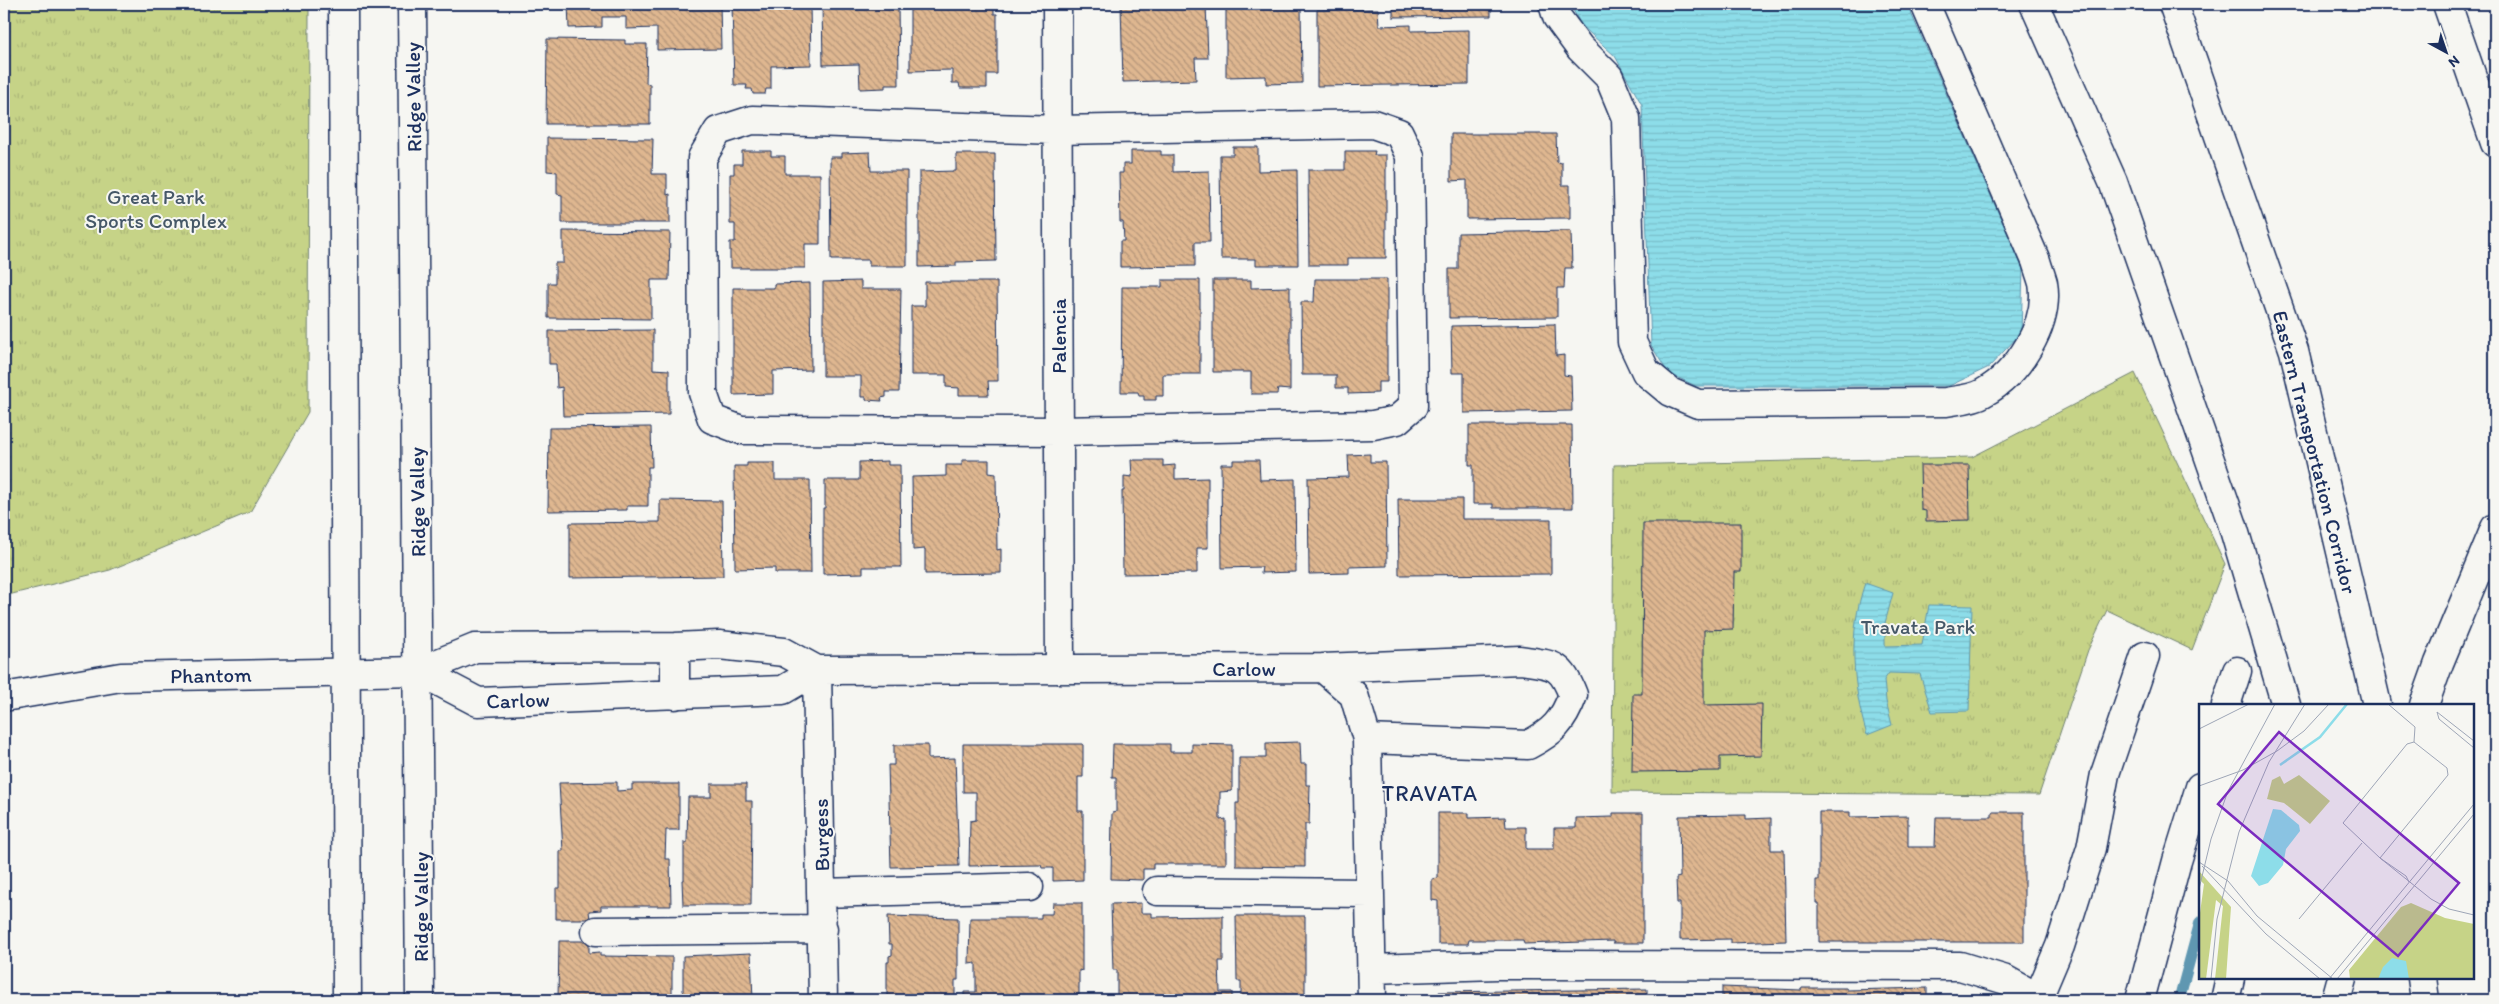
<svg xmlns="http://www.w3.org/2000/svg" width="2499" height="1004" viewBox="0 0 2499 1004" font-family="Itim,sans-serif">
	<defs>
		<pattern id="park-tufts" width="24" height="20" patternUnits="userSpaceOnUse" patternTransform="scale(1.25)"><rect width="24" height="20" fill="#c6d387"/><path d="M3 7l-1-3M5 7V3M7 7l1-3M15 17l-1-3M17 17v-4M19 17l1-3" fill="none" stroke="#aab577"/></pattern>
		<pattern id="water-rules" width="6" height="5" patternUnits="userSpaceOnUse" patternTransform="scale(1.25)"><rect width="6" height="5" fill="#8ddde9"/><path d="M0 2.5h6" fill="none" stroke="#79beca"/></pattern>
		<pattern id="building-back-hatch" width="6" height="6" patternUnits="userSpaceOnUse" patternTransform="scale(1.25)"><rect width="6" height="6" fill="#dfb790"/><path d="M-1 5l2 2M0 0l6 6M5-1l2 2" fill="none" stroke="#b49579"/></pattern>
	</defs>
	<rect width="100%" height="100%" fill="#f6f6f2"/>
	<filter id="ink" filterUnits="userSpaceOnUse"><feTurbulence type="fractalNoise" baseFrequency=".02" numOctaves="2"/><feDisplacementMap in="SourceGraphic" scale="10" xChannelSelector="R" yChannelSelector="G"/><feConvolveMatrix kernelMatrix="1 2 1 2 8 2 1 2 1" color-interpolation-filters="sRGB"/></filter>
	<g filter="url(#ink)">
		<path fill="url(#park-tufts)" stroke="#708172" d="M4,4H309L308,412L250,512L110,570L4,596Z
			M2135,373L2225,564L2192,650L2107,610L2088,650L2039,795L1612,792L1614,465L1972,457Z"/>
		<path fill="url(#water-rules)" stroke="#5f97b1" d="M1570,4H1907L2023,269L2021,333L1989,367L1949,386H1696L1668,373L1651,345L1642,105L1615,56L1581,25Z
			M1865,583L1893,593L1885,623V646L1922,645L1929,605L1972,606L1969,711L1932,712L1920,674L1889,673L1884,680L1886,701L1892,725L1867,735C1852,685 1848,633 1865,583Z"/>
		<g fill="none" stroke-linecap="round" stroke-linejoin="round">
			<path stroke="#5f97b1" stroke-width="11" d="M2179,1000L2200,922"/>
		</g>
		<path fill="url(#building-back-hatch)" stroke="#1b2f5e" d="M568,4H720L721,49L657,50V28L626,29V17H602V27L569,28Z
			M732,4H810L811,65L771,66V89H766L765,94H753L752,89H746L747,85H734Z
			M822,4H898L899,85H885V88L860,89L859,64L823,65Z
			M910,4H994V14H997V74H987V88H960L959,83H952V70L910,71Z
			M1121,4H1206L1208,58H1195L1196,80L1123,82Z
			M1226,4H1301L1302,83L1266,84V76L1226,77Z
			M1393,4H1491V16L1393,17Z
			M1378,9L1379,26L1411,25V31L1469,30V84L1317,86V10Z
			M547,39L625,40V44H647L646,83L650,84V124H546Z
			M1451,134H1556L1557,162L1562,163V185H1570V218L1467,219V180L1451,181Z
			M547,138L653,139L652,174H667V195L670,194V223H562V195L557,194V172L547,171Z
			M1233,147H1258V171L1297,170L1298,265H1256V259H1221L1220,155H1233Z
			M742,151H771V156H785V174H820V244H805V268H730V242H735V224H730V174H734V164H742Z
			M1131,151H1161V155H1173V172L1209,171L1210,242H1195V266L1120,267V241H1124L1123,222H1120L1119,173H1123V164H1131Z
			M1345,151H1375L1374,155H1386V258H1348V265H1309L1308,170H1345Z
			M870,152L871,171H907V266H869V260H831L830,157H842V153Z
			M956,154H995L996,261L956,262V266L919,267V172L956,171Z
			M563,231L670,232L669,280H651V319L548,318V283H555V263H563Z
			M1571,231L1572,268H1565L1564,288H1557V317L1449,318V269H1458V233Z
			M1315,279H1387V382H1378V393L1348,394V388H1336V375H1302L1301,302H1314Z
			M1162,280H1200V374H1163V396H1156V400H1144V396H1139L1138,392H1121L1122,287H1162Z
			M1213,280H1251V288L1290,287V390L1278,389L1277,394H1251V372H1213Z
			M861,281V289H901L899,392H886V397L881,398L882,401L866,400V397H861V376H823V282Z
			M925,282H997L998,381H988L989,395H959V388L946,387V375H911V306H925Z
			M810,283L811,370L773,371V394L733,395V288H774V284Z
			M1555,324L1556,356L1564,355V375L1571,376L1572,411L1464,413V373H1452L1451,326Z
			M653,330V369L669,370V414L563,416L562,387L557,388L556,364H549V331Z
			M1469,425H1572L1573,508H1493V504H1473V465H1469Z
			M651,427L652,467H648V506H627V510L548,511L549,428Z
			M1370,454V462H1386L1387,566L1349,567V573L1309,574L1308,478L1349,477L1348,455Z
			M962,460H989V473L996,474L997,550L1001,549V573L925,574V549L913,550L912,477L946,476V465H962Z
			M1131,460H1163V466L1175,465V479L1208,478V548H1197V573L1123,574L1122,491H1124V476L1132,477Z
			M1233,460H1259L1260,480L1295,479L1296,572L1261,573L1262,567L1222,568L1221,464H1233Z
			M888,461V465H900L901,567H863V573L823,574V508H825V480H859V462Z
			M747,463H775V480H810L811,573H775V568L735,569L734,466H747Z
			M1920,465H1969L1970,520L1926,521V511L1921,510Z
			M1398,499H1462V519H1551V574L1399,575Z
			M660,500L722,501L723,576L570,578V523L660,522Z
			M1643,523H1741V572H1734L1733,629L1704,630V705L1762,704L1761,756L1720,757V771L1632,772L1633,694H1642Z
			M1300,742L1301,764H1306V785H1310L1309,824H1305V867L1236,866V803H1239V758H1266V743Z
			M963,744H1083V777H1078V811H1083V880L1053,881V868H1042L1041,865L969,866L970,821L976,820V792H963Z
			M1113,744H1170V752H1192V744L1232,745V791L1220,792V820L1226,819V864H1153V869H1143V880L1111,879L1112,813L1116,812V777H1112Z
			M894,745H928V759L955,758L959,866L891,867L888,765H894Z
			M617,782V791L632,790V784H679V830H666L665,859H670L671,906H601V910L589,911L590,919H556V888H560V851H563L559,783Z
			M711,784H746V801H752L751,905H683L682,880H684V842L687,843L688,797H711Z
			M1819,812H1850V817L1908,816V847H1935L1936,817H1992V812H2024V942H1819V903H1816V880H1819Z
			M1438,813H1469V818L1505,817L1506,827H1526V849H1554V828H1576V818L1613,817V813H1643V943H1613V941L1524,944L1523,940H1469L1468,944H1438V901L1432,900V879L1438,878Z
			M1746,815V819L1771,818V850H1784L1786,941L1731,943V939L1680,940V903H1677L1676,878L1680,877L1679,816Z
			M1053,903H1082V971L1079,970V1000H964V992H976V963L969,964L970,918H1041V914H1052Z
			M1141,903V913H1152V917L1223,916V961H1219L1220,992H1232V1000H1117V970H1113L1111,904Z
			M888,916L958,918V980H955V1000H889V996H887V962H889V956L892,955V944H889Z
			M1236,916H1305V996H1301V1000H1241V981H1237Z
			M559,941H589V953L600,952V956L672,957V1000H558Z
			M751,953L753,1000H683V956Z
			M1722,987L1801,990L1802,988H1846L1847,990L1927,988V1000H1722Z
			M1647,989V1000H1439V992Z"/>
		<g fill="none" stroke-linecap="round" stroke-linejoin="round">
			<defs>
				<path id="minor" d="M1057,4L1060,668
					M1553,4L1557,17L1580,48L1609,77L1626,118L1632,342L1646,372L1670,392L1698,404L1946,402C1957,400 1973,399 1983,393C2018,374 2050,324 2043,283C2041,276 2038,268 2036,261L1925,4
					M2034,4L2113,182L2232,523L2286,705
					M752,120L1058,130L1373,124L1399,133L1410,156L1413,406L1397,420L1373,425L1059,431L741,430L712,419L703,393L702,158L718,131Z
					M1323,668L1354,695L1367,739L1372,1000
					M817,670L823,1000
					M419,671L478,702L783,690L817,670
					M675,695V647
					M4,697L121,677L419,671L475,648L675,647L719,645L784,652L817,670L1323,668L1520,660C1553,665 1561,663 1573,695C1563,722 1553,732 1528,745L1367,739
					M2226,705L2237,671
					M1157,891L1370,893
					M822,893L1029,887
					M596,931L823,929
					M1371,969L1497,965L1960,966L2006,980L2038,998L2037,1000
					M2038,998L2060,946L2091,848L2105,774L2145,656
					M2140,1000L2177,861L2200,787
					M2225,1000L2230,978"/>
				<path id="major" d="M343,4L347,1000
					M412,4L420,1000"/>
				<path id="highway" d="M2173,4L2294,351L2377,705
					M2447,4L2495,143
					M2424,705L2439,663L2495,528
					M2422,978L2425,1000
					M2336,1000L2342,978"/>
			</defs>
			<use href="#minor" stroke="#1b2f5e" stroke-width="31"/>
			<use href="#major" stroke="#1b2f5e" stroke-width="31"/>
			<use href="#highway" stroke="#1b2f5e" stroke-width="31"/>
			<use href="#minor" stroke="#f6f6f2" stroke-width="28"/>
			<use href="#major" stroke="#f6f6f2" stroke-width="28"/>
			<use href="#highway" stroke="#f6f6f2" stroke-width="28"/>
		</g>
	</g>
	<g text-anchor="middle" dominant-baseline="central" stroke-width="4" stroke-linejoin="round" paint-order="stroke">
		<g font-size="21" fill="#1b2f5e" stroke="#f6f6f2">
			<text transform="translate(413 97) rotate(-91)">Ridge Valley</text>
			<text transform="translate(1058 336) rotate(-90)">Palencia</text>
			<text transform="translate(2315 452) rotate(76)">Eastern Transportation Corridor</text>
			<text transform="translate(417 502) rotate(-91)">Ridge Valley</text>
			<text x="1244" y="668">Carlow</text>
			<text transform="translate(211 675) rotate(-1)">Phantom</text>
			<text transform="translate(518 700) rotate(-2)">Carlow</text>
			<text transform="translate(821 835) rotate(-91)">Burgess</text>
			<text transform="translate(420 907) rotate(-90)">Ridge Valley</text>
		</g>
		<g font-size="21" fill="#465868" stroke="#f6f6f2">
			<text x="156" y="196">Great Park<tspan x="156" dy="24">Sports Complex</tspan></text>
			<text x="1918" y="626">Travata Park</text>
		</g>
		<g font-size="22" letter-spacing="1" fill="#1b2f5e" stroke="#f6f6f2">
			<text x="1430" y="793">TRAVATA</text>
		</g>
	</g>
	<g transform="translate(2199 704)">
		<rect width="275" height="275" fill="#f6f6f2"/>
		<path d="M0,167L32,203L27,275H16L24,202L17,196L7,275H0V216L5,180L0,175Z" fill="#c6d387"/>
		<path d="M100,71L131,97L111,120L85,99L68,95L73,76L81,72L85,80ZM212,199L246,214L275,220V275H151L150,266L202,203Z" fill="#c6d387"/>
		<path d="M74,105L82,106L100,121L101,127L87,145L84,161L69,179L60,182L52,172ZM193,254L207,257L210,275H179L184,263Z" fill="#8ddde9"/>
		<path fill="none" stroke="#8ddde9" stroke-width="2.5" d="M81,61L121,33L148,0"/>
		<path fill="none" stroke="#9ea6b7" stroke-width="1" d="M189,0L216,23L215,38M238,8L240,15L275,44M238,8L275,37M0,25L50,0M0,82L44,66L78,47L105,27L130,0M181,154L249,71L248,64L215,38M181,154L232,195L250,205L275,211M0,158L29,177L58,212L134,275M3,162L67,230L121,275M210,178L207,172L181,154L144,119L208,40L215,38M0,185L12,135L29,87L76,0M100,215L163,139M12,275L18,215L40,128L70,58L106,0M130,275L275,100M138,275L275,110"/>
		<path fill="#7b2cbf" fill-opacity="0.15" stroke="#7b2cbf" stroke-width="2.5" d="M80,28L260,179L199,252L19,100Z"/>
		<rect width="275" height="275" fill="none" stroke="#1b2f5e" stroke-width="2.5"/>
	</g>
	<rect width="2499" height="1004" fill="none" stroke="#f6f6f2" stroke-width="20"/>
	<rect x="10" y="10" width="2479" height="984" fill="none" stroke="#1b2f5e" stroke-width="2" filter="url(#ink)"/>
	<g transform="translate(2446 52) rotate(140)" stroke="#f6f6f2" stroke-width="4" paint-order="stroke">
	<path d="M0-4L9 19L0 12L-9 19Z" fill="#1b2f5e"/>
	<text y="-8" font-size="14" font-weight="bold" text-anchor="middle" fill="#1b2f5e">N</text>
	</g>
</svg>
